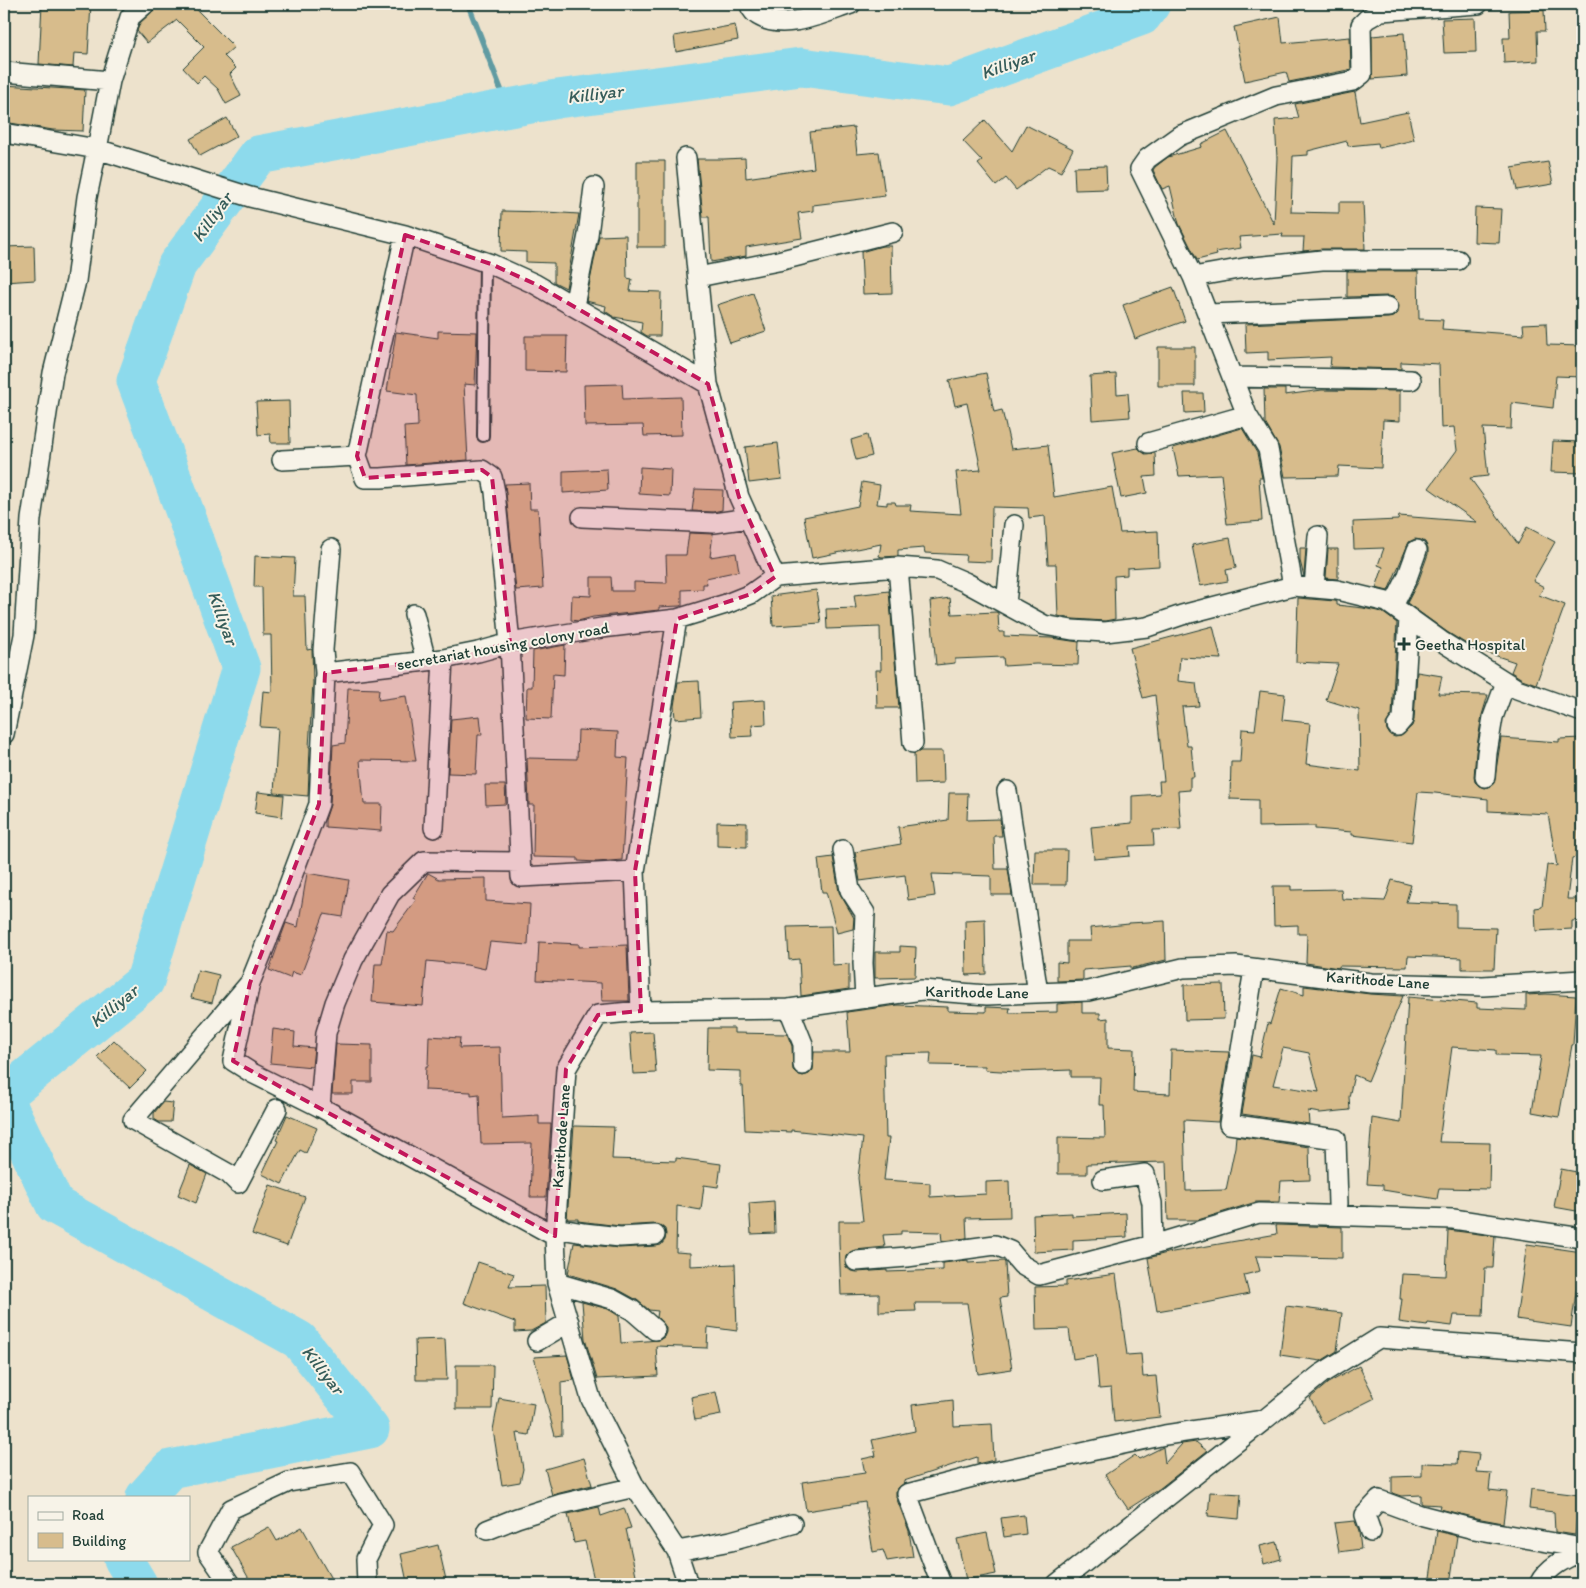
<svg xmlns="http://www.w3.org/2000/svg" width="1586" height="1588" viewBox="0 0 1586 1588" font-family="Itim,sans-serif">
	<rect width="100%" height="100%" fill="#ede2cc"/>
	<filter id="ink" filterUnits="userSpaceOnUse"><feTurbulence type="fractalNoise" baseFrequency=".02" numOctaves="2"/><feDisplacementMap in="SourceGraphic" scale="10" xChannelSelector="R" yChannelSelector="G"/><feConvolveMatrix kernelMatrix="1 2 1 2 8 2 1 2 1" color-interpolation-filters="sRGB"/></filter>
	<g filter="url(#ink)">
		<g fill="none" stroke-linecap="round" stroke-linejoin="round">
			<path stroke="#619ba2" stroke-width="6" d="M468,4L508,108"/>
			<path stroke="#8ddaec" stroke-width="39" d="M4,1096L145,981L241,668L174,482L136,381L177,265L258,155L557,99L801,67L949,86L1142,16L1151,4
				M4,1098L55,1205L299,1340L370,1429L170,1469L145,1497
				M123,1559L138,1584"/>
		</g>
		<path fill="#d7bc8c" stroke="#1f3d34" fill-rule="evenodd" d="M42,4H91L88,54L74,53L73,67L39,64Z
			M158,4H197L194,6L198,11L234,47L224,56L236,68L230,74L241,96L226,104L218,89L204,76L197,83L183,68L204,47L177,20L147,43L137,31L140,23L152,12Z
			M1544,10L1545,31H1537L1538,61L1504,63L1503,38H1510L1509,11Z
			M1280,17L1283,43L1350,37L1351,69L1348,70L1289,82L1286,72L1245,81L1234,27Z
			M1475,18L1476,52L1444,53L1442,19Z
			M735,25L738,40L676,52L674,36Z
			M1404,33L1407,76L1372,79V36Z
			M4,85L85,90L83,131L53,130L4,122Z
			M1355,92L1360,122L1408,112L1414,140L1379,148L1378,143L1348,146L1347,141L1308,151V155L1293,156L1291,212L1339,213V202H1363L1365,249H1322L1303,251L1304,237H1282L1283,234L1239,237L1241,248L1216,252L1217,255L1197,260L1179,224L1170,186L1162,189L1153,170L1155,167L1168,157L1202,147L1201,144L1227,131L1274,224L1277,158L1275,120L1299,118L1295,104Z
			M227,118L237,136L200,156L190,139Z
			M985,120L1012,151L1026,125L1073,149L1061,172L1048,166L1016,190L1006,178L996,186L978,164L982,161L963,141Z
			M854,127L857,154L879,152L885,196L813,205V211L798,213L802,238L746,247V256L711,262L709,217H703L697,159H724L745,158L746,178L814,168L810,132Z
			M637,161H665V247H637Z
			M1548,162L1553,184L1517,190L1512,168Z
			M1106,166L1107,189L1075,190L1074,167Z
			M1475,208L1501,209L1499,243L1474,242Z
			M502,211L546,212L579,214L566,288L554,282V263L526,262V252L501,251Z
			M626,235L627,278L632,279L630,291L661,292L660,336H647L641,332L642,322L614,317L605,311L606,306L586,301L599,236Z
			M34,246L35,280L4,282V247Z
			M882,246H891L892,293L863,294L861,252Z
			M1347,271H1418L1419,319L1443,320L1442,329L1524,335L1523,324L1546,323L1547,345L1582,346V377L1556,376L1553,408L1512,403L1511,429L1483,428L1488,476L1470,478L1518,544L1527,527L1555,542L1533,581L1544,587L1539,595L1565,605L1536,684L1522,679L1511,672L1515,662L1473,648L1447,632L1407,603L1418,582L1428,554V548L1425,542L1421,540L1415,539L1409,542L1388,591L1376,588L1383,567L1378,565L1384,548L1354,549L1353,522L1398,520L1399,516L1477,522L1429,488L1457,450L1454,427L1441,428L1439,364L1401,362V369L1330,367L1331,357L1268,360V352L1246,353L1245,324L1388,318L1394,317L1398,313L1399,306L1397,301L1393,297L1388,296L1347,297Z
			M1173,287L1185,321L1135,339L1123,305Z
			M753,293L766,331L730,343L717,305Z
			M438,331L477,332L475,385L464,384L468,460L406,465L404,427L418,426L417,395L387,391L396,332L438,338Z
			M525,336H567L566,372L525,371Z
			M1158,347H1195V386H1158Z
			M986,373L994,412L1002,410L1011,449L1048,445L1054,497L1112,487L1120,533L1158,531L1159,566L1127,568V575L1114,576L1115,619L1105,621L1073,619L1058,616L1056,564H1048L1045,516L1029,518L1028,508L992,507L991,562L965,561L966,555L925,553L924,548L898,550V556L882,557L879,556L881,544L812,558L804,517L858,506L862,482L880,485L877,504L887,505V502H895L896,505H911L910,511L961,514L956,472L981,470L967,403L955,406L949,380Z
			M1116,374L1117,394L1128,393L1130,417L1092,420L1090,376Z
			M622,384L623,399L681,397L682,435L644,436L643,425L585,426L584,385Z
			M1264,389H1285V395L1322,390L1400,391V421L1383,420L1381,468L1339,466L1338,476L1285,477L1279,447L1265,423Z
			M1184,393H1203L1204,412L1185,413Z
			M289,401L290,443H271L270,434L258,435L256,402Z
			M1242,428L1257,453L1262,478H1259L1262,521L1227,524L1221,474L1179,476L1173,448Z
			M867,435L872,456L856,460L851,440Z
			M1553,441L1582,442V473L1551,472Z
			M778,443L782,479L749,483L745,447Z
			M1138,448L1145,454L1155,453L1156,476L1144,477L1147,493L1121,498L1112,453Z
			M640,467L671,469L670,496L639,494Z
			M607,469L608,490L563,493V471Z
			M529,483L530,509H538L543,588L516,590L505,484Z
			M695,489L723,490L722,510L713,512L692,511Z
			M689,533L713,534L710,557L736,553L739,571L706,578L707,584H703V589L682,590V606H680L659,607V610L593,617L578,621L571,620L572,595L591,596V577H611L612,591H634V582L667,583L666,555H686Z
			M1230,538L1236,568L1226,570L1228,581L1200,586L1192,545Z
			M1300,548H1306L1304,576L1300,561Z
			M1328,549H1338V579L1326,578Z
			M255,556L295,558L293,596H305L307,650L312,649L313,683L309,747H310L308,796L274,793L278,728L260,727L263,691L272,692L271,635H263L262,587H254Z
			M816,590L821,623L773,626L771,596Z
			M889,591L899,708H877L876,670H881L880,627L827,629L826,609L856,608L854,595Z
			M950,598L952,614L996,612L998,613L999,632H1004V636L1051,638L1079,642L1078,665L1036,664L1004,666L1003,657L955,659V663L936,665L930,601Z
			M1298,598L1335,601L1337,602V605L1363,608L1382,612L1397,623L1392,715L1386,724L1387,730L1390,735L1395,737L1401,736L1412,726L1414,720L1417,672L1442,676L1438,694L1488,695L1482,715L1476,752L1474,777L1475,782L1479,786L1484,788L1489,787L1494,783L1501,738L1559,742V739L1582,738V815H1576L1582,856L1572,858L1567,899H1582V920L1572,921V929L1536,931L1535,908L1542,907L1547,865L1557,866L1548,814L1488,811V799L1435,793L1418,792L1412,842L1352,835V832L1315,829V826L1258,827V800L1230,799L1231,762H1240L1242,729L1255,730L1260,691L1285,694L1282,720L1310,723L1306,764L1360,771L1359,710L1326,700L1338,664L1296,662Z
			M1213,626L1221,659L1180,657L1178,681L1196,683L1199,706L1182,707L1187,746H1191L1194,777H1190V790L1178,791L1181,829L1153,830L1154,845L1129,846L1130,856L1094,859L1091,827L1132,823V796L1160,794L1159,781H1164L1155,695L1143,698L1130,648Z
			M565,645L564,675L553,674L551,719L526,718L527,687H532L533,651Z
			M699,681L701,717L675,719L674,706L678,682Z
			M348,688L379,689L378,700L406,696L416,761L360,760L364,804H382L381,831L325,827V820L330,805L333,745L345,743Z
			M765,700L766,724L752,725L753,736L732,737L730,702Z
			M480,716L482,735H478L476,774L448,773L451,719Z
			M578,730L618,732L617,757L628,758L622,860L597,862L578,861V858L533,857L534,805H529V803L527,758L577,759Z
			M920,751H943L944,783L915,784L914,754Z
			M485,785H505L506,804L486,805Z
			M258,792L284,795L282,817L255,813Z
			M949,793H968L967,820L1000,819L1002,836H994L995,869H1008L1012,895H991V876L932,874L935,896L908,900L905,875L860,881L855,852L901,844L898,827L948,820Z
			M717,822L747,823V847L717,846Z
			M1035,850H1067L1066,885H1034Z
			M833,857L839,892L854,918L853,929L837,933L826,892H822L818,859Z
			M307,873L349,880L343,917L324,914L301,975L292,972L290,978L269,970L286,923L298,927Z
			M428,873L439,879L486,878V901L530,904L528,945L490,942L485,969L467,965L427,961L423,1006L372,1002L375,964H382L387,930L393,931L416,900L413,898Z
			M1392,880L1411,885L1406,902L1456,904V927L1496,928L1494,969H1462V958L1408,956L1407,967L1339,966V968L1306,963L1307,934H1298V925L1274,926L1273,886H1291V890L1341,889L1342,899L1385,901Z
			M985,919L986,974L966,975L965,920Z
			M1165,921L1166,960L1133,968L1131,969V966L1083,970V980L1057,981V962L1067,963V941H1091L1090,928L1129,924V923Z
			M831,926L832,965L849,964V989L801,996L799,959L789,960L787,927Z
			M539,942L579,944V947L627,945L629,1001H602L601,983L537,980Z
			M900,946L916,947L915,977L875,978V952H900Z
			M198,970L219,975L212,1003L191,998Z
			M1223,984L1224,1019L1185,1020L1184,985Z
			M1304,986L1370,994L1403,996L1368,1081L1354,1075L1349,1097L1350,1110L1320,1113L1308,1111L1309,1124L1242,1114L1252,1055L1260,1057L1268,1023L1270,1024L1281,988L1304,995ZM1283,1048L1309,1053L1319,1092L1273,1085Z
			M1546,994L1576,996L1573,1045H1572L1559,1117L1532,1112L1541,1056L1496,1055V1050L1452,1047L1439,1142L1490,1143L1489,1189L1439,1188L1437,1199L1383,1190V1185L1367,1184L1372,1118L1401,1123L1408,997L1477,1003V1008L1526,1010V995Z
			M1082,1002V1013H1100V1019L1108,1018V1048L1134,1049L1133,1092L1170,1094L1171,1050L1229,1052L1218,1122L1184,1120L1186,1191L1226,1190L1235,1147L1236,1136L1309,1147L1310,1180L1281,1181L1279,1202H1256L1198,1220H1168L1166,1162L1087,1164V1174H1058V1137L1105,1138L1104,1105H1099L1100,1077H1071V1070L1017,1072L985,1070V1066L930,1065L931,1053L884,1054L886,1138H889L884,1180L930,1183V1197L986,1194V1182L1009,1181L1010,1217L966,1218L967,1238L942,1241L941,1232L901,1231V1234L883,1235L885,1247L855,1250L850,1252L846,1256L845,1262L846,1267L851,1271L857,1272L887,1270V1272L943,1270V1263L968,1260V1263L1004,1261L1005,1263L1007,1297L1000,1298L1012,1369L978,1374L967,1303H915L916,1311L879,1312V1294L841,1295L839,1241V1221H863L858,1178L863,1138L791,1130V1132L745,1130L743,1086H741V1071L707,1070L708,1028H734V1033L787,1034L792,1046L793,1070L797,1074L803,1076L809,1074L813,1070L814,1052H850L847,1012L898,1005L948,1007V1011L986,1012V1007L1010,1008L1009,1013L1057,1012V1004Z
			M273,1029L295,1032L294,1046L314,1048L312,1067L270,1063Z
			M653,1032L656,1073L633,1074L630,1033Z
			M429,1036L460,1038L459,1048L500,1047L502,1118L539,1116V1124H551L546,1197H530L532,1143L481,1144L479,1094L471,1095V1092L425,1090L426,1066H428Z
			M114,1040L147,1071L130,1088L97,1057Z
			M336,1044L372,1045V1082H353V1094H332Z
			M163,1102L173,1103L171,1122H159L154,1119V1113Z
			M287,1115L317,1128L306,1153L300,1150L282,1184L262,1174L278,1141L276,1140Z
			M574,1126L614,1127L612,1159L676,1161V1158L721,1164L718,1187L704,1185L701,1210L677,1206L676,1252L690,1253V1266L735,1264L737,1331L708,1327L707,1348L656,1346L658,1376L597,1379L585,1339L582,1302L608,1309L619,1316L621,1343L659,1340L664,1337L666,1332V1327L657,1317L658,1311L649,1310L637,1300L617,1289L568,1274L574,1243L619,1248L656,1246L661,1245L665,1240L666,1234L665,1229L660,1225L655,1224L620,1226L586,1222L578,1221V1219H567Z
			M190,1165L207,1174L196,1203L178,1195Z
			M1561,1169L1582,1173V1212L1554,1207Z
			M270,1185L305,1197L287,1246L252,1234Z
			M774,1201L775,1233L751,1234L749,1203Z
			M1072,1213V1216L1126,1213L1127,1237L1073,1240V1250L1034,1252L1033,1215Z
			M1276,1225L1342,1227V1258L1256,1256L1260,1271L1244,1275L1249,1294L1211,1302L1157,1311L1148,1258L1167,1253L1277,1234Z
			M1448,1230L1495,1236L1493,1268H1485L1483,1316L1454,1315L1452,1326L1428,1323L1427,1326L1399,1322L1402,1299H1400L1402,1274L1446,1276Z
			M1527,1244L1582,1252L1571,1327L1516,1319Z
			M478,1262L514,1274L509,1287L545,1286L546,1323L531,1331L515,1332V1322L464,1303Z
			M1116,1274L1127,1355L1141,1354L1143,1377L1156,1376L1160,1417L1114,1422L1111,1388L1099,1389L1096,1355L1073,1359L1069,1329L1036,1330L1035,1287L1066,1286V1281Z
			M1286,1306L1342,1313L1337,1351L1321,1361L1280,1355Z
			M445,1339L447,1380H416L415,1340Z
			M567,1355L574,1380L561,1382L562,1435L555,1436L534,1357Z
			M456,1365H493L492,1409H456Z
			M1359,1366L1375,1398L1323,1424L1310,1398L1328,1383Z
			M716,1392L721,1415L695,1420L691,1397Z
			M499,1398L534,1404L529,1435L517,1433L523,1469L520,1482L502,1485L493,1430Z
			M953,1400L954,1426L992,1424L994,1460L977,1464V1457L904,1481V1483L899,1487L896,1491V1497L909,1531L913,1557L887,1561L883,1550L873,1552L865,1502L806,1511L802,1482L865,1473L862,1459L876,1456L872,1440L915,1431L912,1405Z
			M1196,1442L1207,1451L1159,1489L1128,1509L1105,1475L1135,1455L1139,1459L1163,1447L1165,1463L1182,1444Z
			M1458,1452L1479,1454L1476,1472L1491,1473L1489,1490L1507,1492L1503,1523L1476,1518L1440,1509L1441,1505L1423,1504L1421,1503V1495L1401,1496L1392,1493V1477L1422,1476V1463L1457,1464Z
			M584,1458L592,1485L552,1495L545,1469Z
			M1531,1489L1579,1495L1575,1535L1555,1532L1554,1512L1529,1509Z
			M1210,1492L1241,1494L1239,1519L1208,1516Z
			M599,1507L601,1516L624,1508L631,1528L626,1529L638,1584H595L585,1541L574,1543L568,1514Z
			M1024,1515L1026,1534L1004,1537L1001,1518Z
			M1355,1521L1359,1532L1361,1549L1339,1552L1334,1523Z
			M269,1527L277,1541L302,1527L334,1584H252L231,1547Z
			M1437,1531L1457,1536L1450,1584H1429Z
			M987,1533L996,1574L966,1580L957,1539Z
			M1277,1542L1281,1559L1264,1564L1260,1546Z
			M438,1545L447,1584H420L419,1580L407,1582L401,1554Z"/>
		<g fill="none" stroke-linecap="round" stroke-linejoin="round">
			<defs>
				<path id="lane" d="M483,436L485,262"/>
				<path id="street" d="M145,4L130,17L110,81L97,149L250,197L405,235L491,264L535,284L708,384L739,497L775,577L898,567L937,570L965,582L1044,625L1072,630L1105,632L1147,627L1182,615L1293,586L1337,590L1387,602L1441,641L1517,689L1582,712
					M757,4L751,8C753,11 756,15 759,16C784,32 826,12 851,4
					M4,72L110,81
					M4,133L97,149L87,197L76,281L53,373L31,519L24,635L4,734
					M686,158L708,384
					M405,235L357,456L365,478H381L482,470L492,477L495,492L510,643L521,877L635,871L641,1011
					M698,277L778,261L893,232
					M1193,277L1244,268L1322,260H1458
					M574,306L588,235L594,187
					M1208,314L1388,307
					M1233,377L1411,380
					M1148,443L1247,415
					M282,460L357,456
					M582,517L714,523L749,518
					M898,567L913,743
					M1293,586L1268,449L1247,415L1193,277L1140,169L1147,159L1179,136L1276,96L1353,81L1362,74L1361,25L1367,19L1381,11L1478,4
					M1314,588L1318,536
					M1006,604L1014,525
					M1393,606L1407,578L1417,550
					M414,614L426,661
					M325,673L323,650L331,549
					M1397,726L1403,719L1409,618
					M1485,777L1487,753L1493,717L1506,682
					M1007,791L1038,993
					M434,828L443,659
					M843,850L850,890L865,913L863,963L865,998
					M635,871L677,619
					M1254,969L1229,1124L1336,1139L1338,1204
					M249,984L133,1120L229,1174L238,1183L277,1109
					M789,1009L803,1044V1065
					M320,1107L326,1033L335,1003L353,960L390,894L424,861L520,862
					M1103,1180L1145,1174L1152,1203L1153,1245
					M555,1228L584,1233L620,1237L655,1235
					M555,1236L320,1107L252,1073L233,1061L250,983L279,911L319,804L325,673L443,659L478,652L510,643L602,628L677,619L726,604L751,594L775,577
					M856,1261L907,1257L995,1245L1010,1251L1022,1265L1039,1275L1153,1245L1259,1213L1453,1219L1582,1238
					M557,1283L612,1299L632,1310L655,1330
					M537,1341L569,1322
					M487,1530L517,1518L561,1504L635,1487
					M1371,1532L1365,1515L1379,1500L1420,1515L1474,1529L1582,1548
					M677,1551L731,1541L792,1524
					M230,1584L208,1552L231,1509L289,1482L350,1472L383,1525L366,1559L367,1584
					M688,1584L677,1551L635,1487L591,1399L557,1283L555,1236L566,1069L598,1015L641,1011L789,1009L922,990L987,995L1088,991L1183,968L1236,966L1371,983L1483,986L1582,980
					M941,1584L907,1494L984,1474L1165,1435L1264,1420L1321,1374L1379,1338L1582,1353
					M1057,1584L1263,1421
					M1539,1584C1547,1567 1566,1558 1582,1551"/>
			</defs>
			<use href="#lane" stroke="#1f3d34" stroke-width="14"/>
			<use href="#street" stroke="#1f3d34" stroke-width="22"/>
			<use href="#lane" stroke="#f7f3e8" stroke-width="10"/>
			<use href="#street" stroke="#f7f3e8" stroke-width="19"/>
		</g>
	</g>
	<path fill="#c2185b" fill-opacity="0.2" stroke="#c2185b" stroke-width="4" stroke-dasharray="10 6" stroke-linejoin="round" d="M405,235L491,264L535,284L708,384L739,497L775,577L751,594L677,619L635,871L641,1011L598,1015L566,1069L555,1236L233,1061L250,983L319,804L325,673L443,659L510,643L492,477L482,470L365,478L357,456Z"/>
	<path fill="#1f3d34" stroke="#f7f3e8" stroke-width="2" d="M1401.5 636.5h5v5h5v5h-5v5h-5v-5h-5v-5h5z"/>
	<g text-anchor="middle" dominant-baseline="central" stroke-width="4" stroke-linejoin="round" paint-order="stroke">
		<g font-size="16" fill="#1f3d34" stroke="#f7f3e8" text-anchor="start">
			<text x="1415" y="644">Geetha Hospital</text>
		</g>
		<g font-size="16" fill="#1f3d34" stroke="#f7f3e8">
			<text transform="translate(503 646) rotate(-10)">secretariat housing colony road</text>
			<text transform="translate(1378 980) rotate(4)">Karithode Lane</text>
			<text transform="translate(977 992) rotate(1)">Karithode Lane</text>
			<text transform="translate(561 1136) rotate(-86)">Karithode Lane</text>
		</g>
		<g font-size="18" font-style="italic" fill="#355c59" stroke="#f7f3e8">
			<text transform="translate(1008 64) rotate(-20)">Killiyar</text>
			<text transform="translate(595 94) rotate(-7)">Killiyar</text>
			<text transform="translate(212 217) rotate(-54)">Killiyar</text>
			<text transform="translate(223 618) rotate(70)">Killiyar</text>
			<text transform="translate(114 1006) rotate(-39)">Killiyar</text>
			<text transform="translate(323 1370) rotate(52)">Killiyar</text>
		</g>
	</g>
	<rect width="1586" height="1588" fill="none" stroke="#f7f3e8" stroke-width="20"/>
	<rect x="10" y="10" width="1566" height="1568" fill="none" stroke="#1f3d34" stroke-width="2" filter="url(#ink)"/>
	<rect x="28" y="1496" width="162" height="65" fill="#f7f3e8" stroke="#a1aaa0"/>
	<rect x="38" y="1512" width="25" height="8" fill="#f7f3e8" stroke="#a1aaa0"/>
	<text x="72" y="1520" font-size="15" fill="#1f3d34">Road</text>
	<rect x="38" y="1533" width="25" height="15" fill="#d7bc8c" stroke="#a1aaa0"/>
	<text x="72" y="1546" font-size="15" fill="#1f3d34">Building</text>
</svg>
